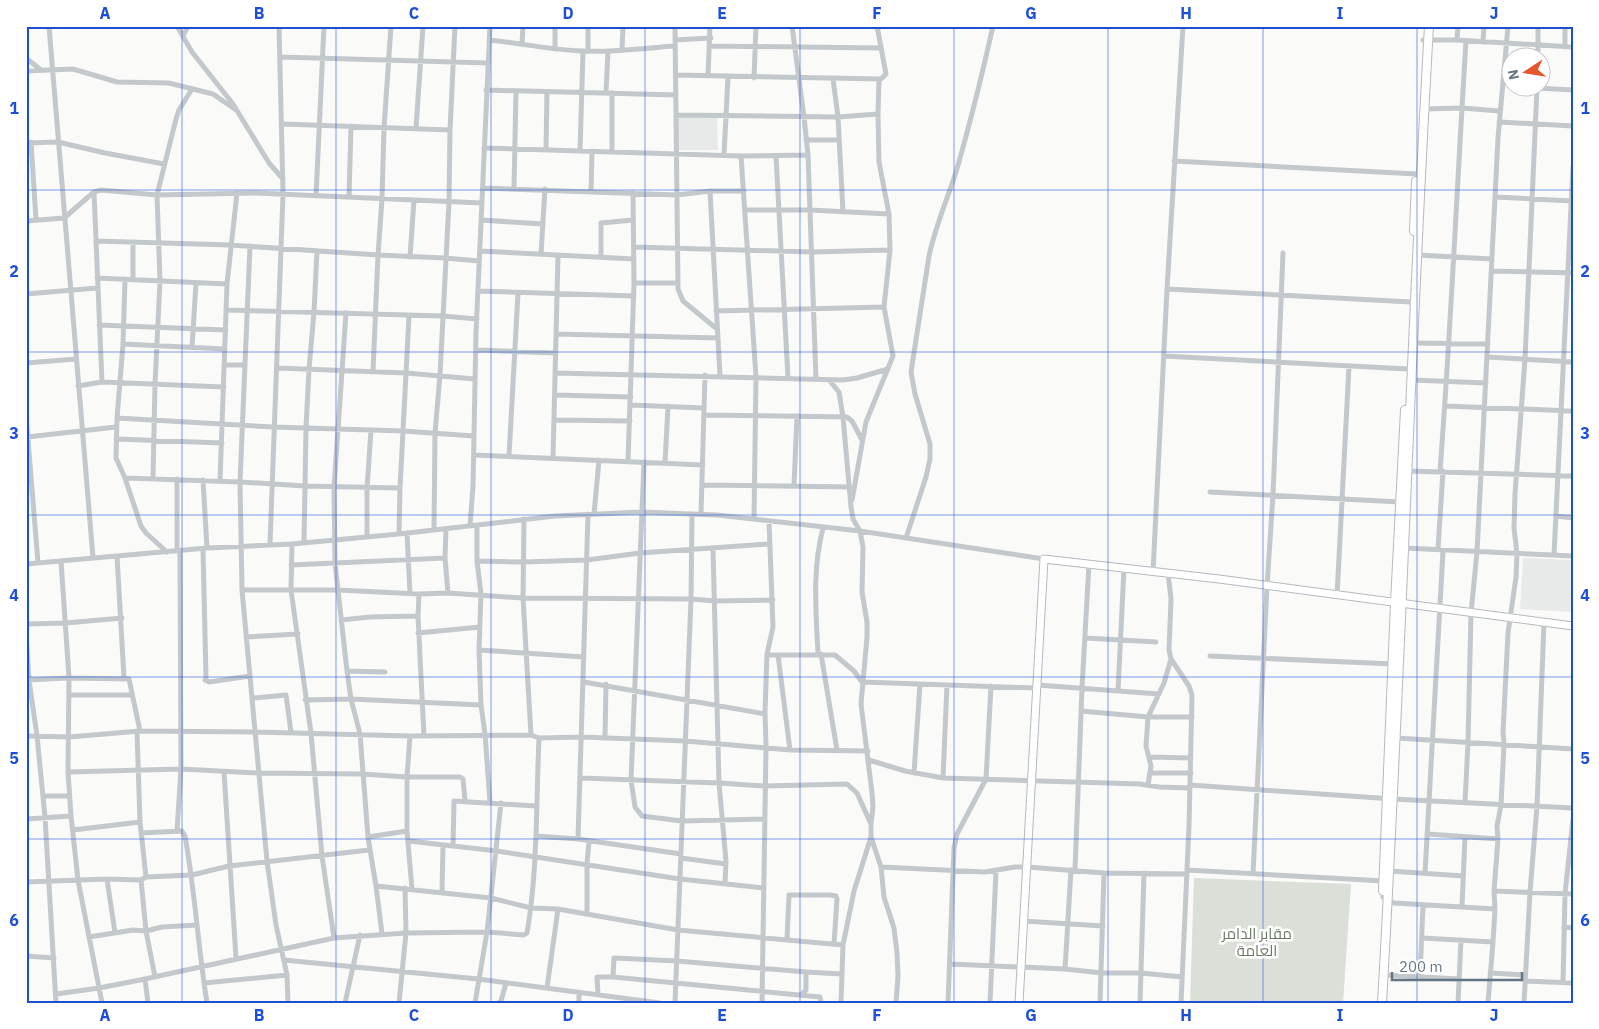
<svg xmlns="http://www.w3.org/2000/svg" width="1599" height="1029" viewBox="0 0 1599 1029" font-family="'IBM Plex Sans',Cairo,sans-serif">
	<rect width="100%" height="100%" fill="#fafaf8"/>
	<path fill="#e8e9e9" d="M677,116H717L718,150H678Z
		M1523,558L1573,560V612L1520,609Z"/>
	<path fill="#dadfd7" d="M1194,878L1351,884L1343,1003H1190Z"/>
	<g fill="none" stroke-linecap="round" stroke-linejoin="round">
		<defs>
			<path id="secondary" d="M1019,1003L1044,559L1219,579L1573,626"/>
			<path id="primary" d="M1414,231L1416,181
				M1383,891L1395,603L1405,410
				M1382,1003C1401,677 1410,352 1429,26"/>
		</defs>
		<use href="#secondary" stroke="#b3babf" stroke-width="9"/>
		<use href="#primary" stroke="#b5babe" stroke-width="10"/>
		<path stroke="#c3c8cc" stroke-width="5" d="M49,26L93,558
			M177,26L192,52L233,104L269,163L283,179
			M675,26L678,289L683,301L717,329
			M792,26L804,117L808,155L816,379
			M183,36L188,26
			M489,40C520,43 551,50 582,51C613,53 645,48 675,46
			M675,40L711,38
			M1423,40H1457L1573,47
			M1457,40L1458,26
			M1483,42L1484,26
			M522,44L523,26
			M710,46L881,48
			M1565,47V26
			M555,49V26
			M622,50L623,26
			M588,51V26
			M280,57L488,63
			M26,58L41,70
			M1538,58V26
			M26,71L73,69L117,82L169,83L213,94L236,110
			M676,75L881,79L886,74L877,26
			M708,76L710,26
			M754,78L756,26
			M833,79L838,117L843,212
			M486,90L676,95
			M606,93L608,51
			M612,93V152
			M1425,109L1462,108L1499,111
			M677,115L838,117L878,114
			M1499,122L1573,126
			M283,124L450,130
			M416,128L423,26
			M806,140H839
			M31,142L36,220
			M26,143L58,142L105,153L164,164
			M484,148L741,156L808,155
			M546,149L547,92
			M580,151L583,51
			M724,155L728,77
			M741,156L756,377L754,519
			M776,156L788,378
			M1174,161L1417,174
			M483,188L677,195L710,191H744
			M514,188L516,91
			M591,191L592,151
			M710,191L720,376
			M94,192L102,382
			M316,196L324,26
			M349,197L351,126
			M1495,197L1572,201
			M745,210H810L889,214
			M481,220L543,224
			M26,221L64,218L94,192L101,190L157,195L256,193L482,203
			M96,241L230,245L378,255L445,258L479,261
			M250,246L240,482L242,590L267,861L276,925L287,975L288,1003
			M634,247L812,252L890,250
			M480,251L634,259
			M541,254L545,189
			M1418,255L1492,259
			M410,257L414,200
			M601,257V223L633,220
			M1492,271L1573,273
			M97,278L227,284
			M125,279L123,344L117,418L116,458L125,478L141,526L146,533L167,552
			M133,279V242
			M634,283H678
			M1167,289L1411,302
			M478,291L634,296
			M26,294L97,288
			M226,310L443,316L477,319
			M716,311L884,307
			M346,313L334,487L335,563L347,671L351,699L360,734L368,837L376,886L382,934
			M99,325L226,330
			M556,334L718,338
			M1413,343L1488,344
			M123,344L225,349
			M192,347L196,283
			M476,350L556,353
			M1164,356L1408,369
			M1487,357L1573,362
			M26,363L76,359
			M224,365H244
			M277,368L406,373L475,379
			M373,371L378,255L382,199L384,128L391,26
			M555,373L843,380L857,378L888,369
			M829,380L839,392L843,417L851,507L853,519L860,531L863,547L862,592L867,622V637L861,704L872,793L873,807L871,824V837L881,867L884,897L894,928L897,953L898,976L896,1003
			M1412,380L1486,383
			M78,386L102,382L224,387
			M555,395L631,397
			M631,405L704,408
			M1445,406L1573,411
			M26,415L38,563
			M704,415L847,417L852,421L862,440
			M117,418L273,427L403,431L474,436
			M554,420L630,421
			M27,437L116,427
			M116,439L222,443
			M474,455L703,465
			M509,456L518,293
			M553,458L558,255
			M628,461L634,283L633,193
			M644,462L631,780L635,807L642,816L682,821L765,819
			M665,463L668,406
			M1407,471L1573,476
			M1440,471C1451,328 1457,184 1466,41
			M125,478L240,482L305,486L400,488
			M153,479L155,384L160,281L157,195L176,119L179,110L192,89
			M177,479V551
			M203,480L207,548
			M220,481L227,284L237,193
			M702,485L849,487
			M794,486L797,416
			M1210,492L1400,502
			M852,500L866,422L893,356L884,307L890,250L889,214L879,162L878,114L879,80
			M594,514L599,460
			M701,514L705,375
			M1556,516L1573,518
			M524,519L523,598L531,735
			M477,525V561L481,594L479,650L481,705L485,734L490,802
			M470,526L473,486L476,332L490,26
			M446,529L445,558L448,593
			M434,530L435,433L440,375L449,202L450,130L455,26
			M407,533L410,593
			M399,534L400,488L409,316
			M367,536V488L371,430
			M906,538L926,477L930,459V444L915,394L911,372L929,256C935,227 947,200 956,172C970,124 982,75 993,26
			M304,542L306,428L309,369L314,312L317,251
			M270,544L283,194L279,26
			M292,544L291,590L311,733L322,856L334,938
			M1404,548L1573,556
			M203,549L206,678L205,680L209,682L250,676
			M713,549L719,783L726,861L725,884
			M1438,549L1443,471
			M1554,555L1573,166
			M117,556L124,678
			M61,561L69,678L68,772L71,816L78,880L102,1003
			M477,561L522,562L587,560L640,553L769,544
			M26,564L207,548L292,544L399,534L555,516L641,512L717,515L860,531L1044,559
			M291,565L445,558
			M1153,572L1167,289L1183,26
			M1168,573L1171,599L1169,650L1171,659L1189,686L1192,695L1189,826L1181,1003
			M242,590H338L419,594L448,593L523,598L691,599L715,601L773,600
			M419,594L418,616L424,736
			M1337,596L1349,366
			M341,620L370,617L418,616
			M26,624L66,623L122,618
			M418,633L480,627
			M26,634L29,680L37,736L45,817L56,1003
			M246,637L298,634
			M1085,638L1156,642
			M479,650L584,657
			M818,654C816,611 812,570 823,528
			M821,654L837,750
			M767,655H835L854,671L862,682L1036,688
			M778,655L790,750
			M1210,656L1393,664
			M347,671L385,672
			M27,680L69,678L129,679L140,731
			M584,682L765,714
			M1037,685L1159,694
			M1118,691L1124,568
			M69,695H131
			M253,698L286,695L291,732
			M305,700L351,699L481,705
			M1081,711L1148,717H1192
			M137,732L140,822L146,877
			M26,736L69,737L140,731L256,732L410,736L531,735L539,738L582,737L685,741L790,750L868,751
			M410,736L407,777V831L412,889
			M605,738L606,684
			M1396,738L1573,749
			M1149,757L1191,758
			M869,760L905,771L943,778L1140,784L1159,787L1190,788
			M68,772L181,769L258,773L362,774L407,777H460L463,779L465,801
			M224,772L236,958
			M914,773L920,684
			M1150,773H1191
			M580,778L719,783L765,786L847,784L857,793L871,824
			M943,778L947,685
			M1148,785L1151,766L1146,746L1148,717L1164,683L1171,659
			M1190,785L1393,799L1573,808
			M43,796H69
			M1465,803L1468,742L1471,613L1477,552L1498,138L1508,26
			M26,819L71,816
			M73,830L140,822
			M177,831L181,769L180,551
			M141,833L182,831L185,836C195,891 198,947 207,1003
			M1428,834L1498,839
			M536,836L578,839L681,854
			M368,837L407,831
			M578,839L588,514
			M409,841L497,851L680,879L764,888
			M453,846L454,801L536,806
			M681,858L726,864
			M881,867L985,872L1015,867H1027L1104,873L1187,874
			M1075,870L1082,688L1089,564
			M1187,870L1384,881
			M1390,871L1463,876
			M1425,873L1443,551
			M1253,874L1267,586L1273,495L1283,253
			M107,879L115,933
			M141,880L146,931L155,977
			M26,882L107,879L141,880L146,877L192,875L229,866L369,850
			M376,886L491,898L531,908L558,909L678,930L843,945
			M1494,891L1573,894
			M442,893L443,845
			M1383,897L1394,903L1495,909
			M1462,906L1465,837
			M587,914V864L589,841
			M1023,921L1103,926
			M1564,927L1573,928
			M89,937L133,930L146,931L162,927L197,925
			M1422,938L1493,942
			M787,939L789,895H830L836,896L837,899L834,944
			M26,956L54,958
			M284,960L478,979L660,1003
			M950,964L1065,969L1102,973H1141L1182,977
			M1065,969L1071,870
			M806,972L842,974
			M1490,973L1525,975
			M1384,975L1459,979
			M1420,976L1423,905
			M613,977L614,958L677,961L806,972V990L801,995
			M145,979L148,1003
			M1525,981L1573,983
			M1563,982L1565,894L1573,819
			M204,983L287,975
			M547,988L558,909
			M579,992V1003
			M56,994L99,988L145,979L334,938L406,933L487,932L524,935L527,933C538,869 536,803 539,738
			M598,995L597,977H613L820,997L821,1003
			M345,1003L360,935
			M399,1003L406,933L405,888
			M475,1003L487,932L501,803
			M498,1003L501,1001L506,983
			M675,1003L691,599L692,514
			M762,1003L766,747L765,712L767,654L773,627L769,521
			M841,1003L843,945L854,891L871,837
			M948,1003L954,848L957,834L986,779L991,686
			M990,1003L996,871
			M1100,1003L1104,873
			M1140,1003L1144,873
			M1458,1003L1461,940
			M1488,1003L1493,942L1495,909L1494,891L1498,839L1497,826L1501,805L1504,744L1503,732L1508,633L1516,577L1517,554L1514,528L1515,494L1525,359L1537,88L1573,90
			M1524,1003L1530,892L1537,806L1544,622"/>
		<use href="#secondary" stroke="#fff" stroke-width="7"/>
		<use href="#primary" stroke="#fff" stroke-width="8"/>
	</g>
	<path fill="none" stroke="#1d4ed8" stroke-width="1" stroke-opacity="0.55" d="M182,26V1003M336,26V1003M491,26V1003M645,26V1003M800,26V1003M954,26V1003M1108,26V1003M1263,26V1003M1417,26V1003M26,190H1573M26,352H1573M26,515H1573M26,677H1573M26,839H1573"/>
	<g text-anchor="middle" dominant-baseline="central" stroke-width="5" stroke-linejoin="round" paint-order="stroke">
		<g font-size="15" fill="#687a64" stroke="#fff">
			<text x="1257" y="933">مقابر الدامر<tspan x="1257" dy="17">العامة</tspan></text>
		</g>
	</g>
	<rect width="1599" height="1029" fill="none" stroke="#ffffff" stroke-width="55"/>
	<g transform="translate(1526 72) rotate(258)"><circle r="24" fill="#ffffff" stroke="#c1c8cd"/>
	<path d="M0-4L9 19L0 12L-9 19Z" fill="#e4572e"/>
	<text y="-8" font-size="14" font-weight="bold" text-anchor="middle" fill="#657683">N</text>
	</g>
	<path d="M1392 972v8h130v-8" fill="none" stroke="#657683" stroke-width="2.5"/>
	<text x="1399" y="972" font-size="15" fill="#657683" stroke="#ffffff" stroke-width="4" paint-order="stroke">200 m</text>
	<rect x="28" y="28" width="1544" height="974" fill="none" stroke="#1d4ed8" stroke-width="2"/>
	<g font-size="16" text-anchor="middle" font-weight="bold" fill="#1d4ed8">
		<text x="105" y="19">A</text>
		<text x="259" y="19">B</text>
		<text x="414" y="19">C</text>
		<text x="568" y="19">D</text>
		<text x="722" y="19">E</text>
		<text x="877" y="19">F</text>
		<text x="1031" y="19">G</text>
		<text x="1186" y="19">H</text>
		<text x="1340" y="19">I</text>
		<text x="1494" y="19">J</text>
		<text x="14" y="114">1</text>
		<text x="1585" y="114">1</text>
		<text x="14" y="277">2</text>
		<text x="1585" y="277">2</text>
		<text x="14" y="439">3</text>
		<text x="1585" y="439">3</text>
		<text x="14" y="601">4</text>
		<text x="1585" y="601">4</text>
		<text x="14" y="764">5</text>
		<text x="1585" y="764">5</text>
		<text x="14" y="926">6</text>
		<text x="1585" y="926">6</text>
		<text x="105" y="1021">A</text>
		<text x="259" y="1021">B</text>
		<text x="414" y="1021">C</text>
		<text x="568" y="1021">D</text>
		<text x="722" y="1021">E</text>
		<text x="877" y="1021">F</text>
		<text x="1031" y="1021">G</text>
		<text x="1186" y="1021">H</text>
		<text x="1340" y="1021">I</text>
		<text x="1494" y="1021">J</text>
	</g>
</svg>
